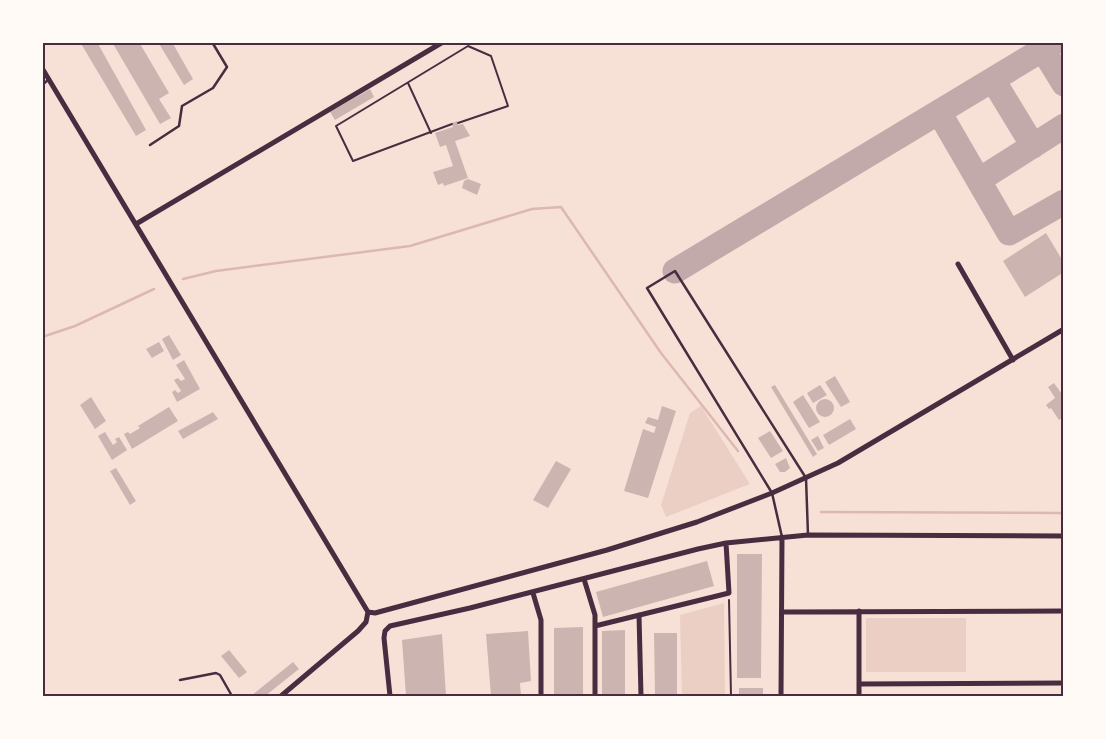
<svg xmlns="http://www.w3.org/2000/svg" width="1106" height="739" viewBox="0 0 1106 739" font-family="Overpass,sans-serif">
	<rect width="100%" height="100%" fill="#f7e1d7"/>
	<path fill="#ebcfc5" d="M701,406L750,484L666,517L661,505L690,413Z
		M724,603L725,696H682L680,615Z
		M866,618H966V672H866Z"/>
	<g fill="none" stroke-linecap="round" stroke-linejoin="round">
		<path stroke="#dcb8b0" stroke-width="2.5" d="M183,279L216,271L410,246L532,209L561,207L661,353L738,451
			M42,337L75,326L154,289
			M821,512L1064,513"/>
		<path stroke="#c3aaaa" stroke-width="25" d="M1043,50L1064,84
			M993,80L1033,146
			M939,112L1009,233L1064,202
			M979,180L1064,126
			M675,271L1055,42"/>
	</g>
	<path fill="#ccb4b1" d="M80,42H97L146,130L136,136Z
		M112,42H139L169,93L159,99L171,118L160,124Z
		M158,42H172L193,79L184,85Z
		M370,89L374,97L335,120L330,112Z
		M457,121L458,125L463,124L470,136L455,141L468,178L444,186L443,183L438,185L433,172L453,166L446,145L440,147L435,133L453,127L452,123Z
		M468,179L481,184L477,195L462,188L464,181Z
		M1046,233L1064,263V272L1025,297L1003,261Z
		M169,335L181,355L173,360L162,339Z
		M159,342L164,351L152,358L146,349Z
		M184,360L200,389L177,402L172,392L175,390L178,393L181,391L174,380L178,378L181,381L185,379L176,365Z
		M835,376L850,402L841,407L825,382Z
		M1054,383L1064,397V417L1059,420L1051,408L1049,409L1046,405L1055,398L1048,387Z
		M775,385L817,454L813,457L771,387Z
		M820,385L827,395L813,403L807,393Z
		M803,395L820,422L809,428L793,402Z
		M91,397L106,421L95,429L80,405Z
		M816 408a9 9 0 1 1 18 0a9 9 0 1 1-18 0Z
		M662,406L676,411L648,498L624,491L643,429L654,433L656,427L645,423L648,417L658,420Z
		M169,407L178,421L132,449L124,434L128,432L130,434L140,428L138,426Z
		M213,412L218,419L183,439L178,431Z
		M850,419L856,429L829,445L823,435Z
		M770,431L783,451L771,458L758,438Z
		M105,432L113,445L117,442L115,439L119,437L127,450L112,460L98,436Z
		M818,436L824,448L818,451L811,440Z
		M786,458L790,468L785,472H780L775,464Z
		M556,461L571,469L548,508L533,500Z
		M116,468L136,501L130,505L110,471Z
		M737,554H762L761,678H737Z
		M707,561L714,586L603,617L596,592Z
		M583,627V696H554V628Z
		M625,630V696H602V631Z
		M528,631L531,681L520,683L521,696H491L486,634Z
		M654,633H677V696H655Z
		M442,634L446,696H406L402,640Z
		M229,650L247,672L239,678L221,656Z
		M293,662L299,669L265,696H251Z
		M739,688H763V696H739Z"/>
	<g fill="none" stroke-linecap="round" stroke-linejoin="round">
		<path stroke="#4a2c40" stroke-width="2" d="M408,83L431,133
			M452,124L353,161L336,126L468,46L491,56L508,106L458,123
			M729,600L731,696"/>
		<path stroke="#4a2c40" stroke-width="2.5" d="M42,85L48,80
			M150,145L179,126L182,106L213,88L227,67L212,42
			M782,537L772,493L647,288L675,271L806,478L808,535
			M180,680L216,673L220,675L232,696"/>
		<path stroke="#4a2c40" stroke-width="5" d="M42,68L368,612L366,622L358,631L281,696
			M136,224L443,42
			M958,264L1013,360
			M584,579L595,615V696
			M533,593L541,620V696
			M859,611V696
			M368,612L375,613L401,606L607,550L697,522L772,493L838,463L1064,329
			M783,612L1064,611
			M639,615L641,696
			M595,626L729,593L726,543
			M859,684L1064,683
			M390,696L384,638L385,631L390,626L470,608L698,549L726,543L808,535L1064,536
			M781,696L782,537"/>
	</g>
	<rect width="1106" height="739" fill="none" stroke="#fffaf5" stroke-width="88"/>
	<rect x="44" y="44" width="1018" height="651" fill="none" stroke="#4a2c40" stroke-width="2"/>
</svg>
